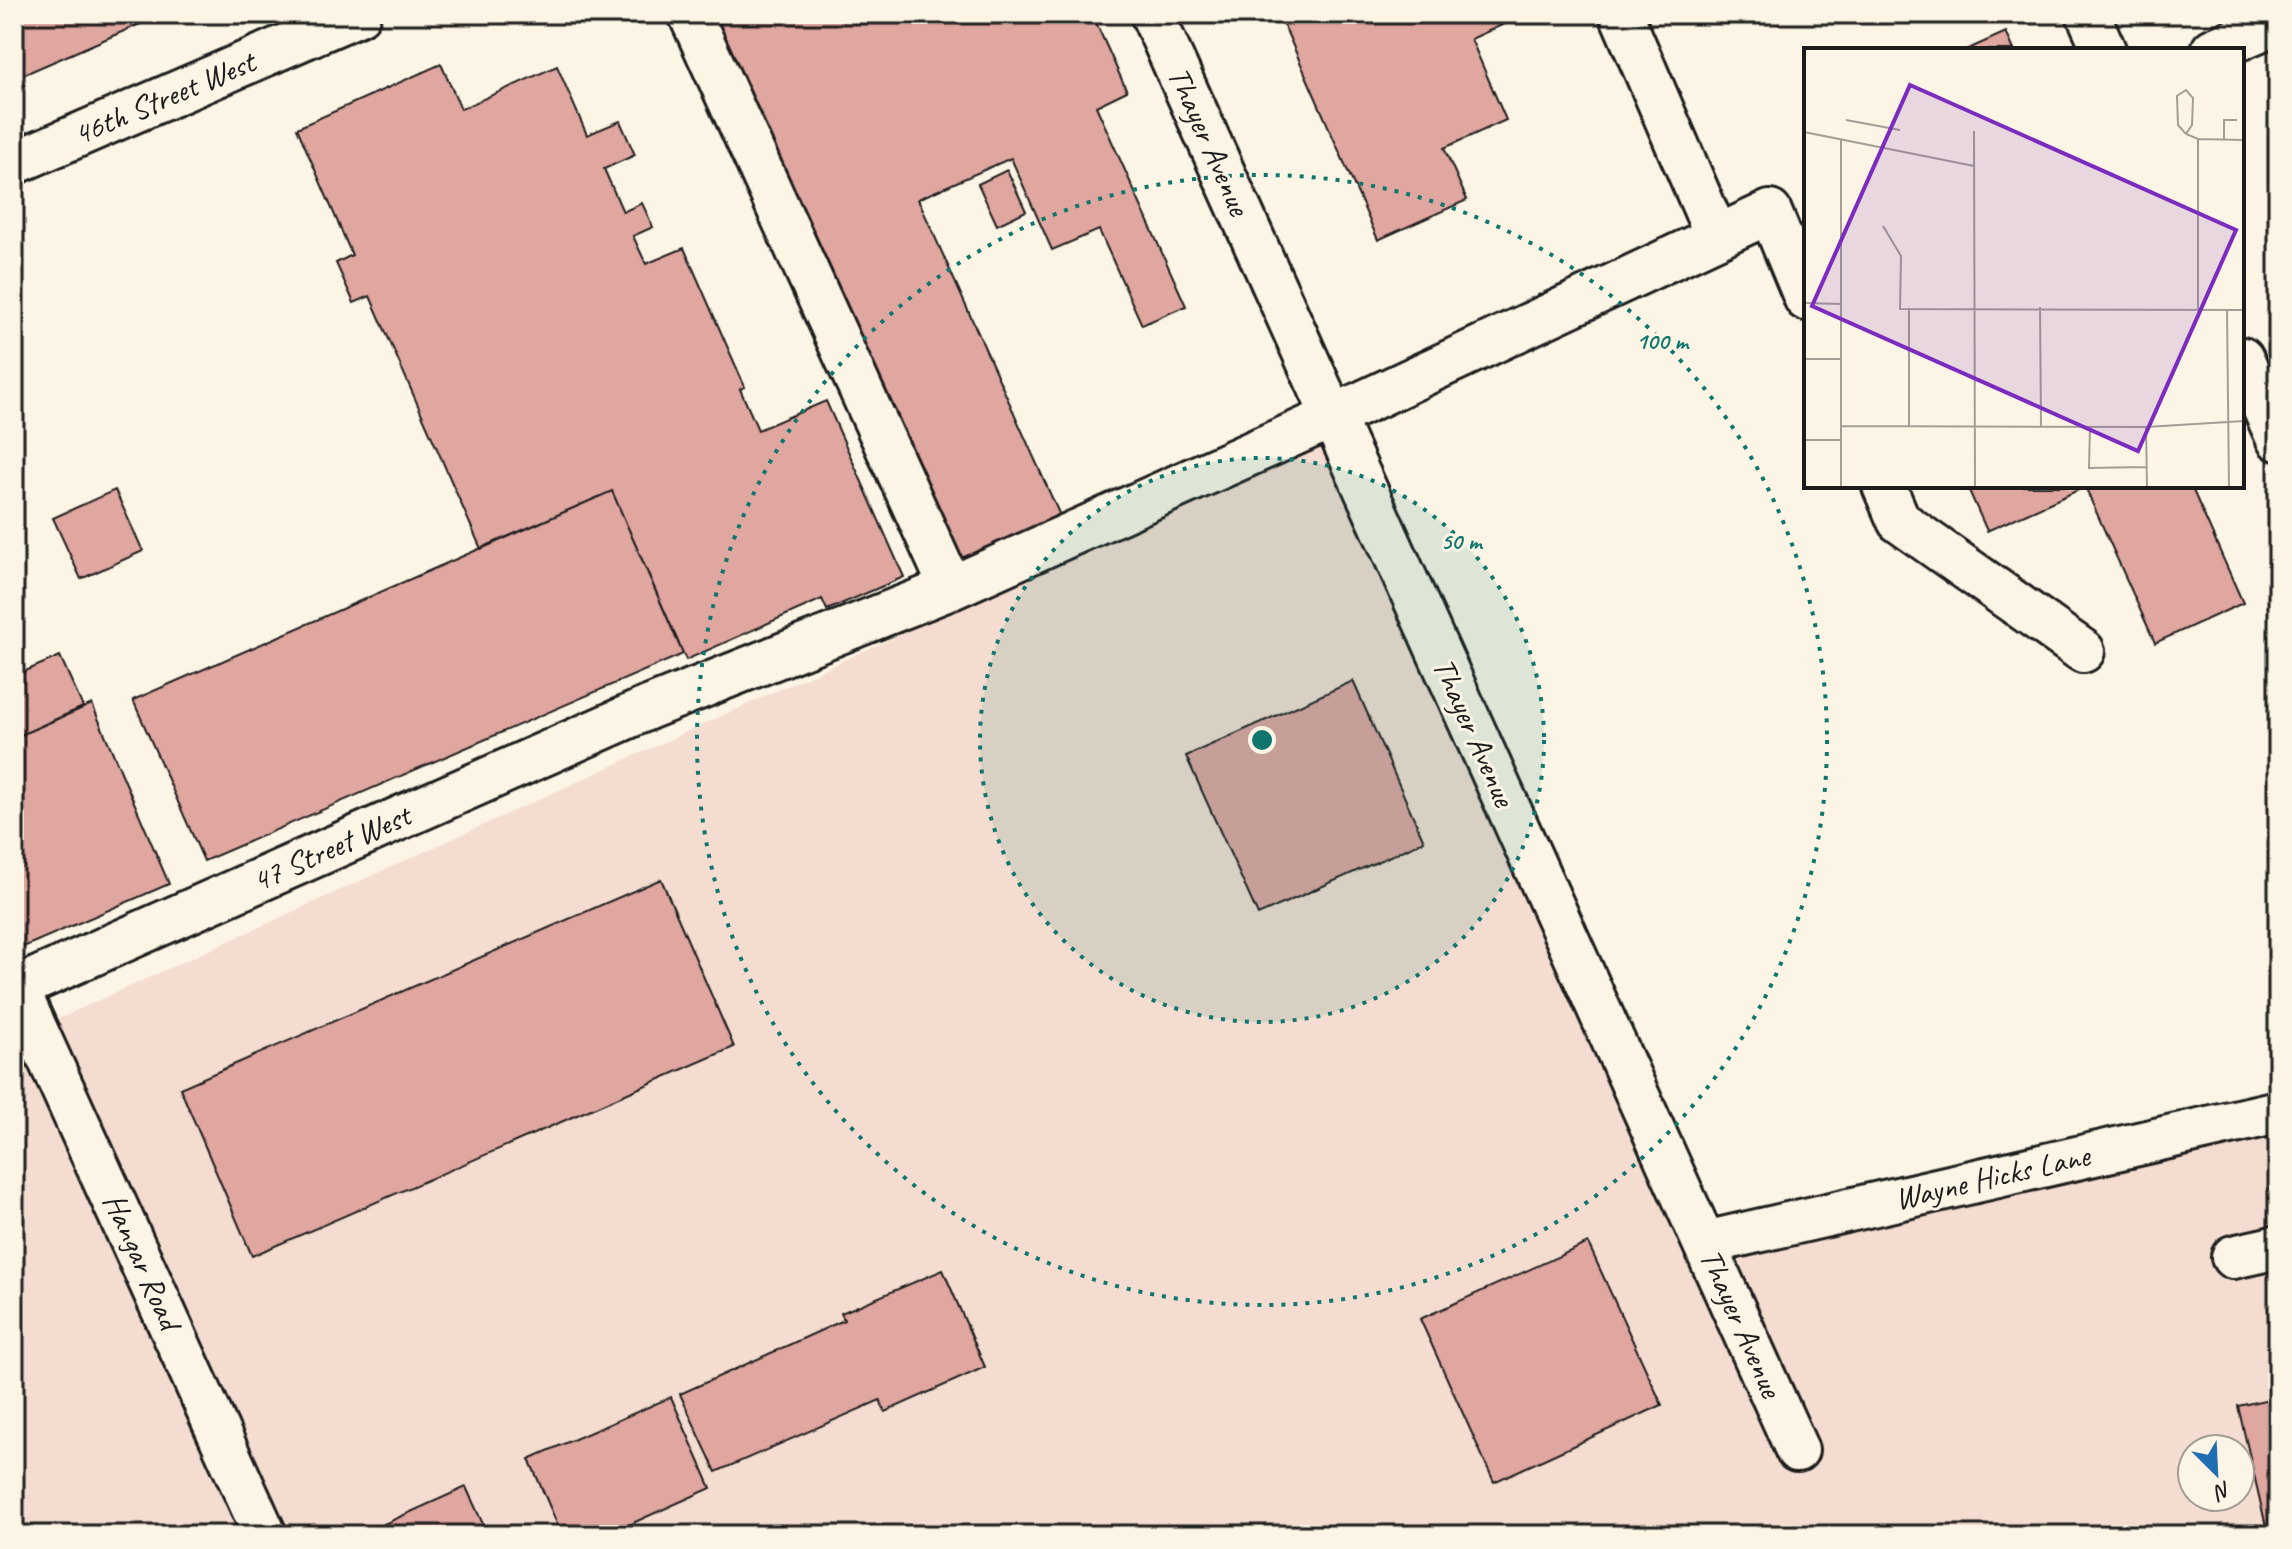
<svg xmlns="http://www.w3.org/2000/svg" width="2292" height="1549" viewBox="0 0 2292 1549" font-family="Caveat,sans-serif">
	<rect width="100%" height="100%" fill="#fcf5e5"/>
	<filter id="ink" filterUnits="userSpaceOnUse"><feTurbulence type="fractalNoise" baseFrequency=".0125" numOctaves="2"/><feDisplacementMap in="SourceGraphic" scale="16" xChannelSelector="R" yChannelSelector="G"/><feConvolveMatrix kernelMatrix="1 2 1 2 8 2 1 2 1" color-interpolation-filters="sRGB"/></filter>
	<g filter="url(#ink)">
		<path fill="#f4ddd0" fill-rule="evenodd" d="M1339,434L1705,1243L2278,1097V1535H14V1039ZM2192,1449H2240V1497H2192Z"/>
		<path fill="#e0a6a0" stroke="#1c1c1c" stroke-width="2" d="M14,14H163L16,78Z
			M713,14H1092L1127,91L1096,106L1186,306L1142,325L1099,230L1052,250L1011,158L918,199L1066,529L957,563Z
			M1279,14H1526L1471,39L1506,120L1444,148L1467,200L1378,240Z
			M2006,32L2014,50H1966Z
			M441,64L461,109L557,66L587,135L620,121L635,155L604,169L623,212L642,203L653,227L633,236L646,264L684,248L745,387L740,389L758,430L826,401L904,577L827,610L822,599L686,660L612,491L481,549L370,296L354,303L336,263L352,255L297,128Z
			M1007,170L1026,211L997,225L978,184Z
			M1967,486H2191L2243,603L2155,643L2085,487L1987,531Z
			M115,490L143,551L81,579L53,518Z
			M612,491L683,654L204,861L133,700Z
			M60,656L83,707L14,738V676Z
			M1353,681L1424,841L1258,915L1186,756Z
			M92,704L169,884L14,951V738Z
			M661,879L734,1047L252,1256L180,1088Z
			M1588,1243L1662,1405L1494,1482L1420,1319Z
			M943,1270L985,1367L885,1412L880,1400L716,1472L680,1394L844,1320L841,1313Z
			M671,1397L711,1488L606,1535H562L529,1459Z
			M2278,1397V1535H2268L2238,1406Z
			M466,1487L488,1535H378L375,1528Z"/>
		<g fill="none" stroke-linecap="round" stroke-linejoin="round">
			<defs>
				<path id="minor" d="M690,14L951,588
					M1152,14L1797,1450
					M1621,14L1717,237
					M2088,14L2104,50
					M2213,50L2278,22
					M14,163L359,14
					M2242,359L2278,439
					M1884,486L1899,521L2083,651
					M17,988L265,1535
					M14,989L648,708L951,588L1332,417L1770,212L1806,299
					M1705,1243L2278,1112
					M2233,1257L2278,1247"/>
			</defs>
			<use href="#minor" stroke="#1c1c1c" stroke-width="48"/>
			<use href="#minor" stroke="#fcf5e5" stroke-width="42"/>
		</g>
	</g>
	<circle cx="1262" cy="740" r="282" fill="#0f766e" fill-opacity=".12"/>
	<g fill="none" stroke="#0f766e" stroke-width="4" stroke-dasharray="4 8">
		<circle cx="1262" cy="740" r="282"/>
		<circle cx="1262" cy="740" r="565"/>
	</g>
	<g text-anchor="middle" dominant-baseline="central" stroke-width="6" stroke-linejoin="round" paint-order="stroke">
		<g font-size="32" fill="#1c1c1c" stroke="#fcf5e5">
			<text transform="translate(164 98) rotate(-23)">46th Street West</text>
			<text transform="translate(1209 141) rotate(66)">Thayer Avenue</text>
			<text transform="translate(1474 732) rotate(66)">Thayer Avenue</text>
			<text transform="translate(331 848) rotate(-24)">47 Street West</text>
			<text transform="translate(1992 1177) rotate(-13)">Wayne Hicks Lane</text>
			<text transform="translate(142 1261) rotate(66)">Hangar Road</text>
			<text transform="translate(1741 1323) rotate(66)">Thayer Avenue</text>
		</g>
	</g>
	<g transform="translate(1804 48)">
		<rect width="440" height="440" fill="#fcf5e5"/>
		<path fill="none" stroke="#a29e95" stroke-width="2" d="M42,72L96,82M170,83L171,440M0,84L170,118M382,86L388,77L389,50L382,42L373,48L374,77L382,86L394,91V261M394,91L440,92M420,91V72H433M0,126L1,85M79,178L97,208L96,261L440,262M0,255L38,256M236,259L237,378M105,260V378M423,262L425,440M0,311H37M37,378L342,379L440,373M286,378L285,420L342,419M342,379L343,440M0,392H37M37,440V92"/>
		<path fill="#7b2cbf" fill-opacity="0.15" stroke="#7b2cbf" stroke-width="4" d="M106,37L432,182L334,403L8,258Z"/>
		<rect width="440" height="440" fill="none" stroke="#1c1c1c" stroke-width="4"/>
	</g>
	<circle cx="1262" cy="740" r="12" fill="#0f766e" stroke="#fcf5e5" stroke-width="4"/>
	<g font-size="24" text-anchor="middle" font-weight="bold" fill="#0f766e" stroke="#fcf5e5" stroke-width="6" stroke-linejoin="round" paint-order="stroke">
		<text x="1662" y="349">100 m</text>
		<text x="1461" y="549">50 m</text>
	</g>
	<rect width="2292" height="1549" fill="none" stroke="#fcf5e5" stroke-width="48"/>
	<rect x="24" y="24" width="2244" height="1501" fill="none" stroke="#1c1c1c" stroke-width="3" filter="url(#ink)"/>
	<g transform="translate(2216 1473) rotate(156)"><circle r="38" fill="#fcf5e5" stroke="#a29e95" stroke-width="2"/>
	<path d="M0-6L14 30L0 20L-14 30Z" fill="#1f6fb2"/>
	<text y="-12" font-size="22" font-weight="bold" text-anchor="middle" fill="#1c1c1c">N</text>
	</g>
</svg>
